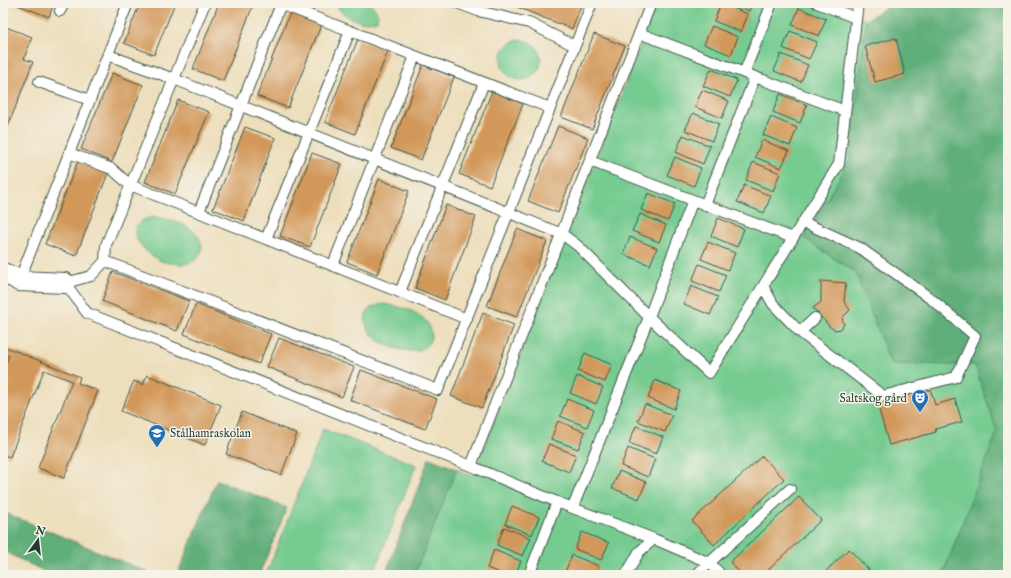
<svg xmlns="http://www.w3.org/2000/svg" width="1011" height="578" viewBox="0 0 1011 578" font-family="'IM FELL English',serif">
	<rect width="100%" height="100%" fill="#f7f3e8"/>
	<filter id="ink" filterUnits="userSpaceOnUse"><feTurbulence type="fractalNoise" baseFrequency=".025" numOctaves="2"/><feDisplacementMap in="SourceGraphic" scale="8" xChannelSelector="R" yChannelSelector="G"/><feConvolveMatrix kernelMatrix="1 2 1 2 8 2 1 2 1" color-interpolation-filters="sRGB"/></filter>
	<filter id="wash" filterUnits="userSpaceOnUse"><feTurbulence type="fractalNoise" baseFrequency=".012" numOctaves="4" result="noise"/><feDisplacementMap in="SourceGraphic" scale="16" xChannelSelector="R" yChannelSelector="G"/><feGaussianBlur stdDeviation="0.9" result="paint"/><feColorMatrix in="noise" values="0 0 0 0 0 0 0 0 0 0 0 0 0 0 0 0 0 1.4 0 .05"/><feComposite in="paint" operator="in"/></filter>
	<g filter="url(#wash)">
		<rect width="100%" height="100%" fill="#eddebc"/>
		<path fill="#75cb90" stroke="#4a8462" d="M338,3H370L375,9L378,15L377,20C362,25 348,19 338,8Z
			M657,3H828L866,20L850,160L804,238L856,273L891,364L975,365L997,432L943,575H414L457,469L473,476Z
			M501 60a20 20 0 1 1 40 0a20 20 0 1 1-40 0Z
			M155,217C167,219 182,222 192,230C210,245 202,265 179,264C174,263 167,263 161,261C150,256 124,235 140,222C144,219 150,218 155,217Z
			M384,304C396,306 412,309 422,317C439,331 431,353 409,351C399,350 389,347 380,342C371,336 360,322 368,311C371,306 379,305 384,304Z
			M323,429L416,465L373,575H266Z"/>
		<path fill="#60af7a" stroke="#407657" d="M893,3H1008V575H943L997,432L975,365L891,364L856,273L804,238L850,160L866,20Z
			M429,458L457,469L414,575H385Z
			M217,480L287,508L259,575H177Z
			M3,512L155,575H52L3,551Z"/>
		<g id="blocks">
			<path fill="#d1985a" d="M13,3H54L49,17Z
				M140,3H175L154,55L124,43Z
				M219,3H254L223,81L193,69Z
				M507,3H582L572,29Z
				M721,3L748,14L741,32L714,21Z
				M731,3H752L749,11Z
				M799,8L826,19L819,36L792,25Z
				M290,13L321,25L288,108L257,96Z
				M3,26L32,37L24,59L33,62L3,139Z
				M712,26L738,37L731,55L704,44Z
				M790,31L817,42L809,59L783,48Z
				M594,34L625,46L592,129L561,117Z
				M896,38L905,74L875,82L865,46Z
				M358,39L388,51L355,134L325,122Z
				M781,54L808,65L801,82L774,71Z
				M423,65L454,77L421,160L391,148Z
				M711,69L737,80L730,97L703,86Z
				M112,73L143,85L112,162L81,149Z
				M702,90L729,101L722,118L695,107Z
				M492,91L523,104L490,186L459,174Z
				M780,94L807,105L800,123L773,112Z
				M178,100L209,112L175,194L145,182Z
				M693,113L719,124L712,141L685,130Z
				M771,117L797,128L790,146L763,135Z
				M558,126L588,138L558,213L528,201Z
				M245,127L275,138L244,221L213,209Z
				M683,135L710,146L703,164L676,152Z
				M762,140L789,151L781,168L755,157Z
				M312,153L342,164L310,247L280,236Z
				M675,157L701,168L694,186L667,175Z
				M78,161L108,173L76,256L45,244Z
				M753,162L780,173L773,191L746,180Z
				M379,179L409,191L377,274L347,262Z
				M744,185L771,196L764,213L737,202Z
				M648,193L675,204L668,221L641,210Z
				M446,205L476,217L445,300L415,288Z
				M640,214L666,225L659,242L632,231Z
				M718,218L744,229L737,247L711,236Z
				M517,229L547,241L517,317L487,306Z
				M630,237L657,248L650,265L623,254Z
				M708,242L735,253L728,270L701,259Z
				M699,264L726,275L719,292L692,281Z
				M113,272L189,301L177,331L102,301Z
				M821,281L846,283L844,302L850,310L842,318L844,324L841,329L835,330L830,327L813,308L821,302Z
				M691,286L718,297L710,315L684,304Z
				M196,304L271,334L259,364L184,334Z
				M483,313L514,325L482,408L451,396Z
				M279,338L354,367L342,397L267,367Z
				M3,346L80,377L78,383L98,391L64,478L38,468L72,381L44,370L10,457L3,455V370L9,356L3,354Z
				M585,353L612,365L605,382L578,371Z
				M361,370L437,399L425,429L350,400Z
				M147,375L221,405L205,445L121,411L134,381L143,385Z
				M577,376L603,387L596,404L570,393Z
				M655,380L681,391L674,409L648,398Z
				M929,384L935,405L955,399L962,422L935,429L936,432L889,445L876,399Z
				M567,399L594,410L587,427L560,416Z
				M645,404L672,415L665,432L638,421Z
				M242,412L297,434L281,475L226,454Z
				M558,421L585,432L578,449L551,439Z
				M636,426L663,437L656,454L629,443Z
				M549,444L576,455L569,472L542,461Z
				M628,448L655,459L648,477L621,466Z
				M762,456L784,479L714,545L692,521Z
				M619,471L646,482L639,499L612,488Z
				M799,497L821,520L763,575H742L730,562Z
				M512,506L539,517L532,535L505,524Z
				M504,527L531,538L523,556L497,545Z
				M582,532L609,543L601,560L575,549Z
				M849,549L871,572L868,575H822Z
				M494,550L521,561L515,575H505L487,568Z
				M572,555L599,566L595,575H571L565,572Z"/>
		</g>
	</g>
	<g filter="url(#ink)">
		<use href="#blocks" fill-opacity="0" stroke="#3e5548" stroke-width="1"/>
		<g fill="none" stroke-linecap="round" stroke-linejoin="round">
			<defs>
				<path id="lane" d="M205,3L106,245L105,261L438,390L592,3
					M278,3L550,108
					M457,3L478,11L529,23L575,46
					M817,3L856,18
					M60,11L64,3
					M639,33L845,111
					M108,55L174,79L562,234L578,246L649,317L709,373L839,164L858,3
					M744,73L772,3
					M39,82L90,100
					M69,153L112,169L130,185L467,319
					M590,161L793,238
					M705,205L755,77
					M199,212L281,4
					M266,239L350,31
					M105,261L91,276L65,283L87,313L471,466L651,3
					M333,265L415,56
					M19,281L128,3
					M763,286L773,304L800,332L883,396L956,377L975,336L930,298L860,248L803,222
					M400,292L484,83
					M800,332L815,318
					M471,466L557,502L654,539L710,563L721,575
					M573,507L649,317L693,200
					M529,575L557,502
					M626,575L639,552L654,539
					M696,575L790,489"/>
				<path id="street" d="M3,273L15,278L19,281L65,283"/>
			</defs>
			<use href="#lane" stroke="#3e5548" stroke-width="12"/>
			<use href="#street" stroke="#3e5548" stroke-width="22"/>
			<use href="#lane" stroke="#fff" stroke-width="10"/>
			<use href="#street" stroke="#fff" stroke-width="20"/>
		</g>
	</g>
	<defs>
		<symbol id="theatre-pin" viewBox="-11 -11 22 30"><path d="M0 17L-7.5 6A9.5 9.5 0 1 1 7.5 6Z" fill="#1f6fb2" stroke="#f7f3e8"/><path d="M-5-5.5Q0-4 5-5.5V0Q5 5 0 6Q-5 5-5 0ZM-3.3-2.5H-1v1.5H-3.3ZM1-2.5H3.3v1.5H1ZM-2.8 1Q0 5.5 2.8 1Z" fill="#fff"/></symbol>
		<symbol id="school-pin" viewBox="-11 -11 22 30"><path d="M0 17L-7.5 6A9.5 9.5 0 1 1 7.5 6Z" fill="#1f6fb2" stroke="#f7f3e8"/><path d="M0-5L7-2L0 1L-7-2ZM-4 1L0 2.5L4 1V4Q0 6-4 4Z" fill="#fff"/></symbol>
	</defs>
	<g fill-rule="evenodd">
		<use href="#theatre-pin" x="910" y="388" width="20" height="27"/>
		<use href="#school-pin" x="147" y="423" width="20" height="27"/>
	</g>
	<g text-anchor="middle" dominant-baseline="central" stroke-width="3" stroke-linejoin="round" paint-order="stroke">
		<g font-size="12" fill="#1f3d34" stroke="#f7f3e8" text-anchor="end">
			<text x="907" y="398">Saltskog gård</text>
			<text x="170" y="433" text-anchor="start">Stålhamraskolan</text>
		</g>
	</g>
	<rect width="1011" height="578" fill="none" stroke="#f7f3e8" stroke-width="16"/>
	<g transform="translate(38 540) rotate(15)" stroke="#f7f3e8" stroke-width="3" paint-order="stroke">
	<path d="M0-3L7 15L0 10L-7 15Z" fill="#1f3d34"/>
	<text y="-6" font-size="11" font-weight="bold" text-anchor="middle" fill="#1f3d34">N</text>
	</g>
</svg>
